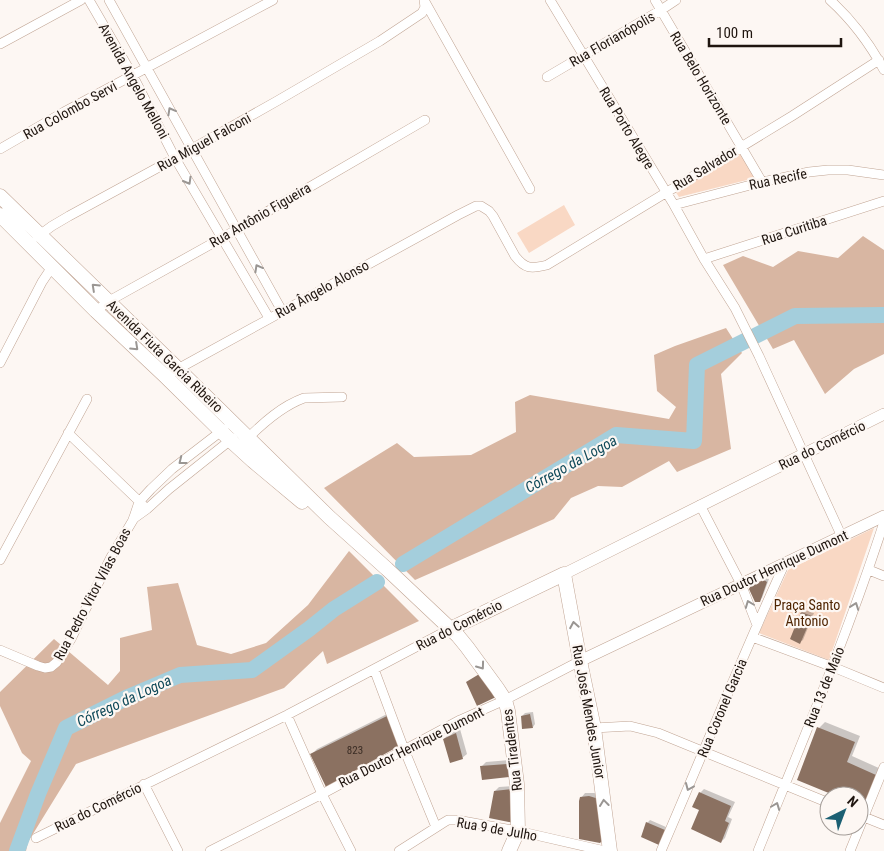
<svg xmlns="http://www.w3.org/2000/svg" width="884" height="851" viewBox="0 0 884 851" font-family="'Roboto Condensed',sans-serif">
	<rect width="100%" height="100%" fill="#fdf7f3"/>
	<path fill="#f9d8c4" d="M743,151L755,178L679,197L675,191Z
		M564,205L575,225L529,253L517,233Z
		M874,528L829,660L759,633L788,570Z"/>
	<path fill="#d8b6a2" d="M863,236L884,250V354L854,369L825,394L794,340L773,349L723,265L743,256L773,267L798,251L838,258Z
		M726,328L742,353L721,374L731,449L677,472L669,461L622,487L598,486L571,498L554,519L415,580L324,488L397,443L414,457L471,455L516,432L515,402L530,395L669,419L676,407L657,391L654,355L675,346Z
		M349,551L419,621L327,664L323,651L284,688L76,764L28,842L26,851H0V823L31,761L22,753L0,706V692L54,639L108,685L120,671V638L152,630L147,587L178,583L197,645L231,654L266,643L308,605Z"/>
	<path fill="#0003" d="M767,578L769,579L762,598L759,600L755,583Z
		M805,610L814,613L803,640L800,642L792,639L802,612Z
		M393,711L405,739L399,745L311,755L317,749Z
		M533,712L535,724L533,727L522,716L525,713Z
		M825,722L860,736L852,756L881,769L859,804V796H839L799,779L819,728Z
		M460,729L467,754L462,758L444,739L448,735Z
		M511,760L513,772L508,776L482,766L486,762Z
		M516,786L518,818L495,791L499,787Z
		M704,789L735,802L728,817L732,819L725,838L721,842L700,809V793Z
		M585,793H594L603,795L599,842L581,798Z
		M650,820L666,827L661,840L647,823Z"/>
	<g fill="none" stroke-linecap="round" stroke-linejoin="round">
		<path stroke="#a4cedc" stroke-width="16" d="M403,564L616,435L694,441L697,365L795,316L884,315
			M17,851L38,794L66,728L128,697L180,675L252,670L309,629L334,609L377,582"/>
	</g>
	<path fill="#8b7161" d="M764,580L767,582L760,602H755L749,589L751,585Z
		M801,612L812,616L800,644L790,639Z
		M481,673L496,697L477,706L466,682Z
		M530,714L533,728L522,729L521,716Z
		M387,716L399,746L326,787L310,754Z
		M817,727L855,742L847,762L876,775L864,808L859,806V796H836L797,780Z
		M456,733L463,759L450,763L443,739Z
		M507,764L509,777L482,780L480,766Z
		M512,789L514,823L489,818L494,791Z
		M699,792L731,806L725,821L729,823L721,843L691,829L699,810L692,807Z
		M589,796L599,799L604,839L600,843L579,839V801L580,797Z
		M646,822L665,830L659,845L641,837Z"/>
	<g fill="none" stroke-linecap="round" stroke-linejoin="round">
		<defs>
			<path id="minor" d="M89,0L133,76L175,158L269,318
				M109,0L282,311
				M424,0L530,189
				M550,0L674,205L704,259L735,308L759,356L842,537
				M655,0L762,182
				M830,0C852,20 870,44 884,70
				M0,44L81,0
				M547,77L661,10L676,0
				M0,149L64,112L273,0
				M674,205L762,182L809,172L828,170H848L884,175
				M37,237L52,226L69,216L192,149L277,101L380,41L422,13L425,7L424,0
				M704,259L884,201
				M96,311L109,301L222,238L425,120
				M0,363L42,282L52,267
				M165,376L458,215L476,206H481L489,211L493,216L515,256C525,269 531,269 547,265L792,116L879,60
				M68,433L143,505
				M248,438C264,422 282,406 304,398L342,397
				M700,505L741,584L757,625
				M133,519L147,509L169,489L233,438
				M0,560L87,399
				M869,570L884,576
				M752,637L833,667L884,688
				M0,650L38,666L45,668L51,667L57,662L71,639L111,557L133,520L139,502L151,489L172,469L224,429
				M374,669L404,749L436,827
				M287,715L322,794L351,851
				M594,728L630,726L658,733L829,803
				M144,784L178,851
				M859,815L884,825
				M36,838L287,715L450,629
				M210,851L322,794L460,720L505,700L580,661
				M399,851L443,823L448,820H457L518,831L605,851
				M661,851C702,756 741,659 784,565
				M758,851C802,742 848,634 884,522
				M850,851L884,767"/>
			<path id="tertiary" d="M564,574L884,414
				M580,661C681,612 783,565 884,516"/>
			<path id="secondary" d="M0,196L178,369L329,517L387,569L458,636L467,647L497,688L505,700L508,711L517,784L518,831L509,851
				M0,215L96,311L165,376L230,440L253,461L302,502
				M450,629L564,574L580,661L594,728L610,851"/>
		</defs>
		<use href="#minor" stroke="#c0a493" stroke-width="10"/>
		<use href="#tertiary" stroke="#c0a493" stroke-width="12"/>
		<use href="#secondary" stroke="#c0a493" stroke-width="15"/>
		<use href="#minor" stroke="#fff" stroke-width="9"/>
		<use href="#tertiary" stroke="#fff" stroke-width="11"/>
		<use href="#secondary" stroke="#fff" stroke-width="14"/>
	</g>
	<defs><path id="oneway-chevron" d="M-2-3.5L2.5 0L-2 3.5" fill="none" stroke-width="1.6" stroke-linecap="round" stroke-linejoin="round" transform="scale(1.25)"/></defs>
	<g stroke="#9a9693">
		<use href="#oneway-chevron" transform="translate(171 111) rotate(-119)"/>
		<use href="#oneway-chevron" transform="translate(188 181) rotate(60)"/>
		<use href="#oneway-chevron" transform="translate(258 268) rotate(-119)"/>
		<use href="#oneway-chevron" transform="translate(95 287) rotate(-137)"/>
		<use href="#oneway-chevron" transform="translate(135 347) rotate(43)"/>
		<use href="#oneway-chevron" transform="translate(182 461) rotate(142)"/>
		<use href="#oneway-chevron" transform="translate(749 604) rotate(-111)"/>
		<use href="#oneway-chevron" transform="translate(855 606) rotate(-70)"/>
		<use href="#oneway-chevron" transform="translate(574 625) rotate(-100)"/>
		<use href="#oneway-chevron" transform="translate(481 666) rotate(54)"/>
		<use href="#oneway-chevron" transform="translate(689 787) rotate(113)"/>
		<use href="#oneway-chevron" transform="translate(604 803) rotate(-97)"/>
		<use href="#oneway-chevron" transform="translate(776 806) rotate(-69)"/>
	</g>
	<g text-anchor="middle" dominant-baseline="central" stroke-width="4.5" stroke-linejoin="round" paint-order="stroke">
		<g font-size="11" fill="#3a2c24">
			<text x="355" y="750">823</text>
		</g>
		<g font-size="14" fill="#1f150f" stroke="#fdf7f3">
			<text transform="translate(612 39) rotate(-30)">Rua Florianópolis</text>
			<text transform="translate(701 78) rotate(59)">Rua Belo Horizonte</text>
			<text transform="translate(134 81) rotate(61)">Avenida Angelo Melloni</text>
			<text transform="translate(70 110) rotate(-29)">Rua Colombo Servi</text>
			<text transform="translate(627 128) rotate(59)">Rua Porto Alegre</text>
			<text transform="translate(204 142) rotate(-29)">Rua Miguel Falconi</text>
			<text transform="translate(705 168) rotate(-31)">Rua Salvador</text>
			<text transform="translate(778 179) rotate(-12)">Rua Recife</text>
			<text transform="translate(260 215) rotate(-30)">Rua Antônio Figueira</text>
			<text transform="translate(794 230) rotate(-18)">Rua Curitiba</text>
			<text transform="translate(322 289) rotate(-29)">Rua Ângelo Alonso</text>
			<text transform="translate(165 356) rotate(44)">Avenida Fiuta Garcia Ribeiro</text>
			<text transform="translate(822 445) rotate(-26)">Rua do Comércio</text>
			<text transform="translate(774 568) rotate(-25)">Rua Doutor Henrique Dumont</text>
			<text transform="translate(92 594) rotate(-62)">Rua Pedro Vitor Vilas Boas</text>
			<text transform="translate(459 625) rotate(-27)">Rua do Comércio</text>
			<text transform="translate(824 687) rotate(-68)">Rua 13 de Maio</text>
			<text transform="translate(722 708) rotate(-67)">Rua Coronel Garcia</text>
			<text transform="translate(589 712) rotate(80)">Rua José Mendes Junior</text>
			<text transform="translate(411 747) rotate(-27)">Rua Doutor Henrique Dumont</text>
			<text transform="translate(512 750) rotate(-97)">Rua Tiradentes</text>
			<text transform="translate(98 807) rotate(-26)">Rua do Comércio</text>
			<text transform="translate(497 829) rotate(10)">Rua 9 de Julho</text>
		</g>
		<g font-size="14" fill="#4f2401" stroke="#fdf7f3">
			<text x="807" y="605">Praça Santo<tspan x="807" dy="16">Antonio</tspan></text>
		</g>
		<g font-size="15" font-style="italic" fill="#104a5a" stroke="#fdf7f3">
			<text transform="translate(571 464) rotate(-29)">Córrego da Logoa</text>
			<text transform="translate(124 701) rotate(-25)">Córrego da Logoa</text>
		</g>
	</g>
	<g transform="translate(844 811) rotate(42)"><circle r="24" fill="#fdf7f3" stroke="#a49d98"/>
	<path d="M0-4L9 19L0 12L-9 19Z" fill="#1c6073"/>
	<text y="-8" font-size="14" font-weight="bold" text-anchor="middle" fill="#1f150f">N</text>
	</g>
	<path d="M709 38v8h132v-8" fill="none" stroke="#1f150f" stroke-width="2.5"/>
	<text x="716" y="38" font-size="15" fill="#1f150f" stroke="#fdf7f3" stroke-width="4" paint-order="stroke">100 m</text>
</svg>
